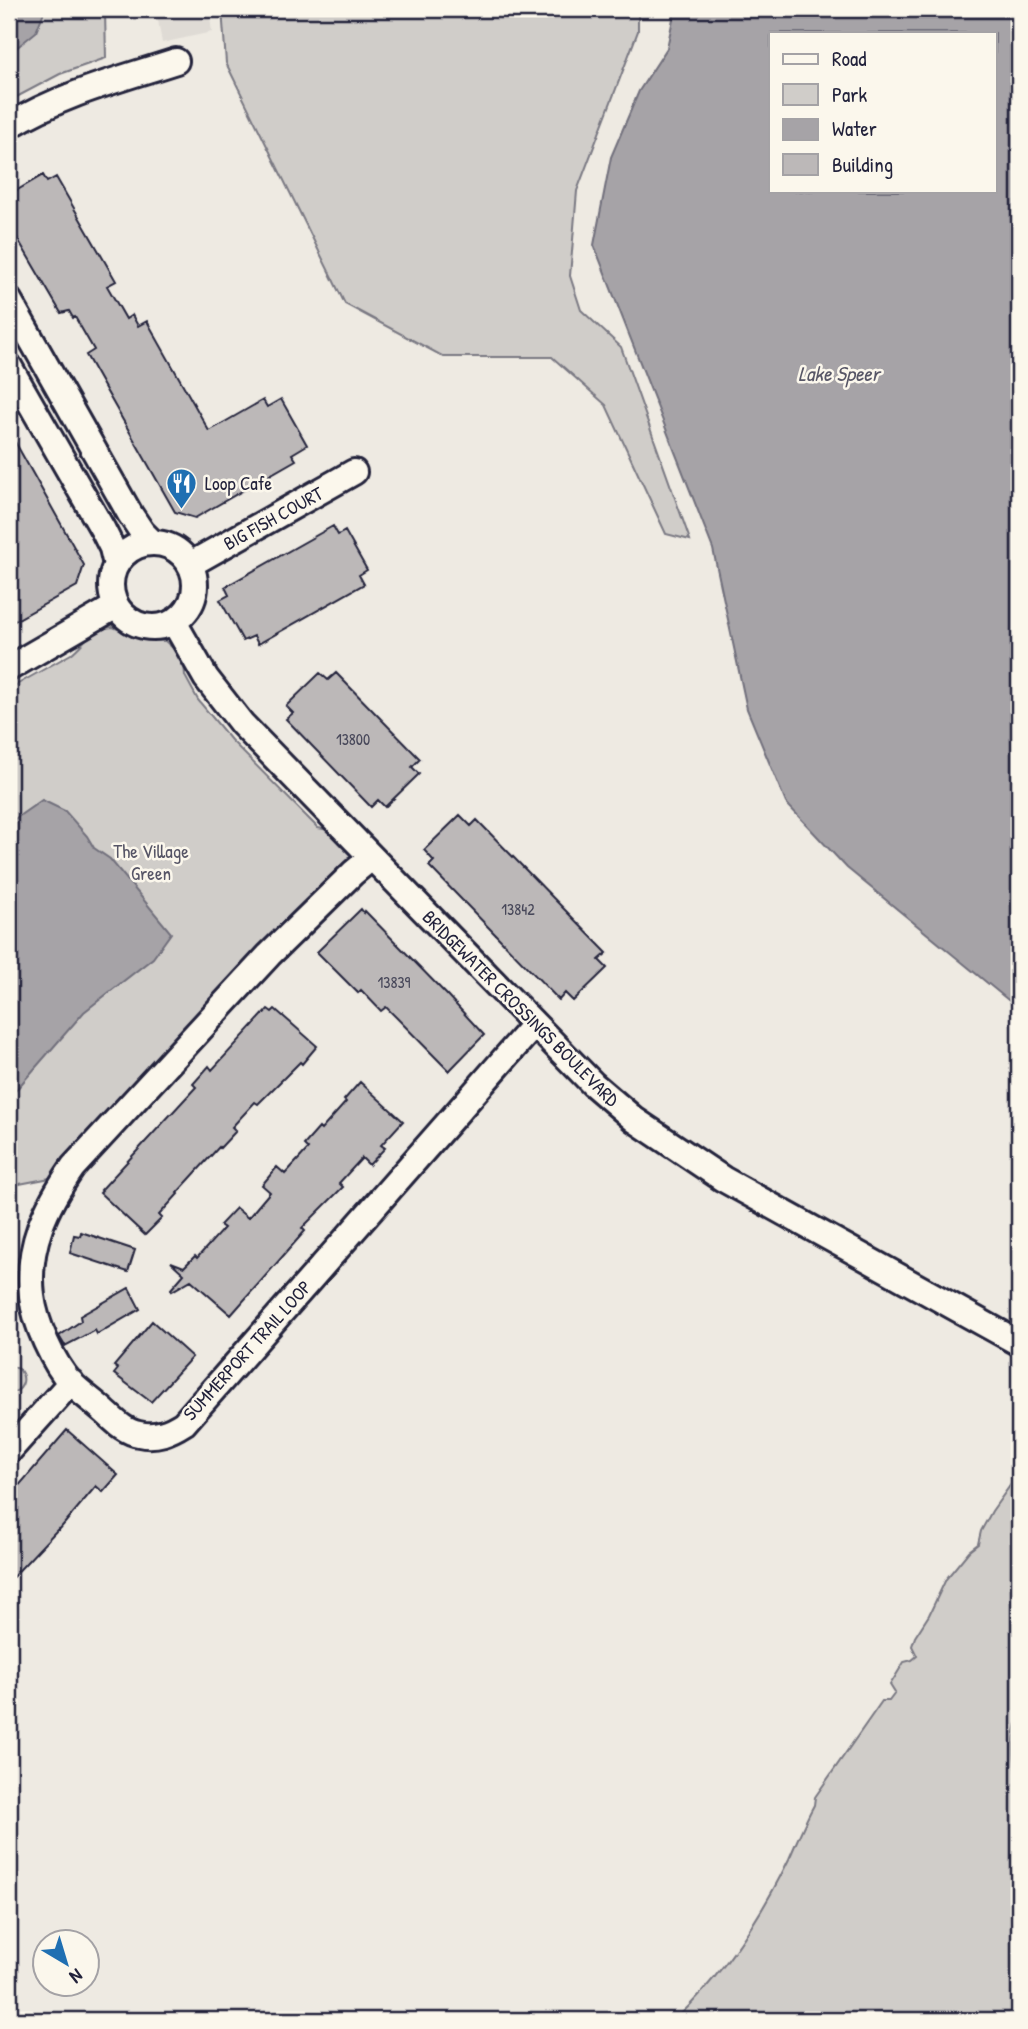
<svg xmlns="http://www.w3.org/2000/svg" width="1028" height="2029" viewBox="0 0 1028 2029" font-family="'Patrick Hand',sans-serif">
	<rect width="100%" height="100%" fill="#eeeae2"/>
	<filter id="ink" filterUnits="userSpaceOnUse"><feTurbulence type="fractalNoise" baseFrequency=".0143" numOctaves="2"/><feDisplacementMap in="SourceGraphic" scale="14" xChannelSelector="R" yChannelSelector="G"/><feConvolveMatrix kernelMatrix="1 2 1 2 8 2 1 2 1" color-interpolation-filters="sRGB"/></filter>
	<g filter="url(#ink)">
		<path fill="#dfdbd5" d="M156,9H209L212,32L162,43Z"/>
		<path fill="#d0cdc9" stroke="#797882" stroke-width="2" d="M9,9H119L105,11L106,58L60,74L9,101Z
			M222,9H638V31L577,191L570,276L581,310L621,347L690,540L666,534L606,405L552,357H444L345,304L226,63Z
			M113,627L137,637L165,641L174,649L184,663L185,676L198,700L231,740L318,828L329,830L352,854L70,1153L50,1178L9,1186V689L71,654C88,640 88,630 113,627Z
			M9,1365L19,1369C28,1380 22,1392 9,1393Z
			M1019,1473V1717C1012,1737 1013,1760 1019,1780V2020H675C723,1974 760,1919 789,1859C797,1841 804,1823 814,1805L815,1797L882,1701H889L895,1693L890,1685L904,1662L912,1660L917,1656L912,1646L915,1637L929,1615L946,1579L969,1551L978,1544L981,1531L992,1511Z"/>
		<path fill="#a6a3a7" stroke="#716f7c" stroke-width="2" fill-rule="evenodd" d="M9,9H45L36,32L9,54Z
			M675,9H1019V1009L847,868L786,803L747,709L713,549L594,245L611,157L639,91L667,48ZM771,33H995V191H771Z
			M42,800L65,811L87,836L94,848L110,859L171,933L153,958L84,1012L9,1098V823Z"/>
		<path fill="#bcb8b8" stroke="#22223b" stroke-width="2" d="M43,175L47,182L56,177L116,281L107,286L126,319L132,315L138,326L147,321L209,431L263,400L267,407L281,399L307,445L292,454L296,460L195,518L175,512L86,355L94,350L75,317L73,318L69,311L61,313L9,224V195Z
			M9,431L84,565L77,586L9,624Z
			M333,526L338,535L345,531L367,570L359,575L364,584L258,644L254,636L243,641L220,600L229,595L225,587Z
			M320,673L328,680L336,673L420,759L412,767L419,774L385,807L378,800L371,807L286,719L293,713L286,706Z
			M460,815L471,826L477,820L607,953L599,960L607,968L573,1001L565,993L559,1000L429,866L434,861L424,850Z
			M361,909L364,913L365,911L447,995L484,1035L449,1071L386,1007L381,1011L361,990L358,993L317,952Z
			M268,1009L272,1012L275,1009L317,1046L302,1064L300,1062L258,1104L255,1102L232,1127L236,1131L220,1148L219,1147L177,1193L178,1194L159,1215L162,1218L145,1235L100,1193L102,1191L101,1190L196,1087L193,1084L209,1066L212,1070Z
			M360,1082L403,1121L381,1145L385,1148L369,1165L362,1158L339,1183L343,1187L302,1228L305,1231L231,1315L191,1280L172,1291L171,1289L184,1274L171,1262L184,1267L195,1256L197,1258L224,1228L220,1225L236,1208L248,1218L270,1192L262,1185L277,1167L285,1174L308,1149L304,1145L319,1128L321,1130L346,1102L344,1100Z
			M81,1232L135,1250L128,1272L70,1253L74,1235L80,1236Z
			M129,1288L140,1309L97,1334L95,1330L65,1346L59,1336L81,1321L80,1316Z
			M152,1321L192,1357L151,1402L114,1374L118,1369L114,1366Z
			M67,1430L118,1475L103,1492L96,1486L59,1530L58,1529L9,1581V1497Z"/>
		<g fill="none" stroke-linecap="round" stroke-linejoin="round">
			<defs>
				<path id="minor" d="M9,126C62,94 117,80 176,61
					M9,300L130,514L142,532L152,542
					M9,366L103,530L112,548L116,565
					M111 585a42 42 0 1 1 84 0a42 42 0 1 1-84 0Z
					M191,564L354,472
					M174,622L206,678L242,724L593,1084L635,1120L723,1179L1019,1343
					M9,668L116,606
					M371,858L353,873L269,955L73,1167C46,1206 26,1246 32,1296C35,1323 53,1363 71,1383C81,1393 93,1401 104,1411C114,1420 125,1432 139,1434C156,1438 170,1432 184,1423L534,1025
					M9,1451L71,1382"/>
			</defs>
			<use href="#minor" stroke="#22223b" stroke-width="30"/>
			<use href="#minor" stroke="#fbf7ec" stroke-width="24"/>
		</g>
	</g>
	<defs>
		<symbol id="restaurant-pin" viewBox="-11 -11 22 30"><path d="M0 17L-7.5 6A9.5 9.5 0 1 1 7.5 6Z" fill="#1f6fb2" stroke="#fbf7ec"/><path d="M-5-6h1v4h1v-4h1v4h1v-4h1v5L-1.5 .5V6h-2V.5L-5-1ZM5-6V6H3V1.5H1.5Q1.5-4 5-6Z" fill="#fff"/></symbol>
	</defs>
	<g fill-rule="evenodd">
		<use href="#restaurant-pin" x="164" y="466" width="35" height="47"/>
	</g>
	<g text-anchor="middle" dominant-baseline="central" stroke-width="5" stroke-linejoin="round" paint-order="stroke">
		<g font-size="16" fill="#48485a">
			<text x="353" y="739">13800</text>
			<text x="518" y="909">13842</text>
			<text x="394" y="982">13839</text>
		</g>
		<g font-size="19" fill="#22223b" stroke="#fbf7ec" text-anchor="start">
			<text x="205" y="483">Loop Cafe</text>
		</g>
		<g font-size="19" fill="#22223b" stroke="#fbf7ec">
			<text transform="translate(273 518) rotate(-29)">BIG FISH COURT</text>
			<text transform="translate(521 1008) rotate(45)">BRIDGEWATER CROSSINGS BOULEVARD</text>
			<text transform="translate(247 1350) rotate(-48)">SUMMERPORT TRAIL LOOP</text>
		</g>
		<g font-size="19" fill="#565566" stroke="#fbf7ec">
			<text x="151" y="851">The Village<tspan x="151" dy="22">Green</tspan></text>
		</g>
		<g font-size="21" font-style="italic" fill="#575666" stroke="#fbf7ec">
			<text x="839" y="373">Lake Speer</text>
		</g>
	</g>
	<rect width="1028" height="2029" fill="none" stroke="#fbf7ec" stroke-width="35"/>
	<rect x="18" y="18" width="993" height="1994" fill="none" stroke="#22223b" stroke-width="2.5" filter="url(#ink)"/>
	<rect x="769" y="32" width="228" height="161" fill="#fbf7ec" stroke="#a4a2a5" stroke-width="2"/>
	<rect x="783" y="54" width="35" height="10" fill="#fbf7ec" stroke="#a4a2a5" stroke-width="2"/>
	<text x="832" y="66" font-size="21" fill="#22223b">Road</text>
	<rect x="783" y="84" width="35" height="21" fill="#d0cdc9" stroke="#a4a2a5" stroke-width="2"/>
	<text x="832" y="102" font-size="21" fill="#22223b">Park</text>
	<rect x="783" y="119" width="35" height="21" fill="#a6a3a7" stroke="#a4a2a5" stroke-width="2"/>
	<text x="832" y="136" font-size="21" fill="#22223b">Water</text>
	<rect x="783" y="154" width="35" height="21" fill="#bcb8b8" stroke="#a4a2a5" stroke-width="2"/>
	<text x="832" y="172" font-size="21" fill="#22223b">Building</text>
	<g transform="translate(66 1963) rotate(142)"><circle r="33" fill="#fbf7ec" stroke="#a4a2a5" stroke-width="2"/>
	<path d="M0-5L12 26L0 18L-12 26Z" fill="#1f6fb2"/>
	<text y="-10" font-size="19" font-weight="bold" text-anchor="middle" fill="#22223b">N</text>
	</g>
</svg>
